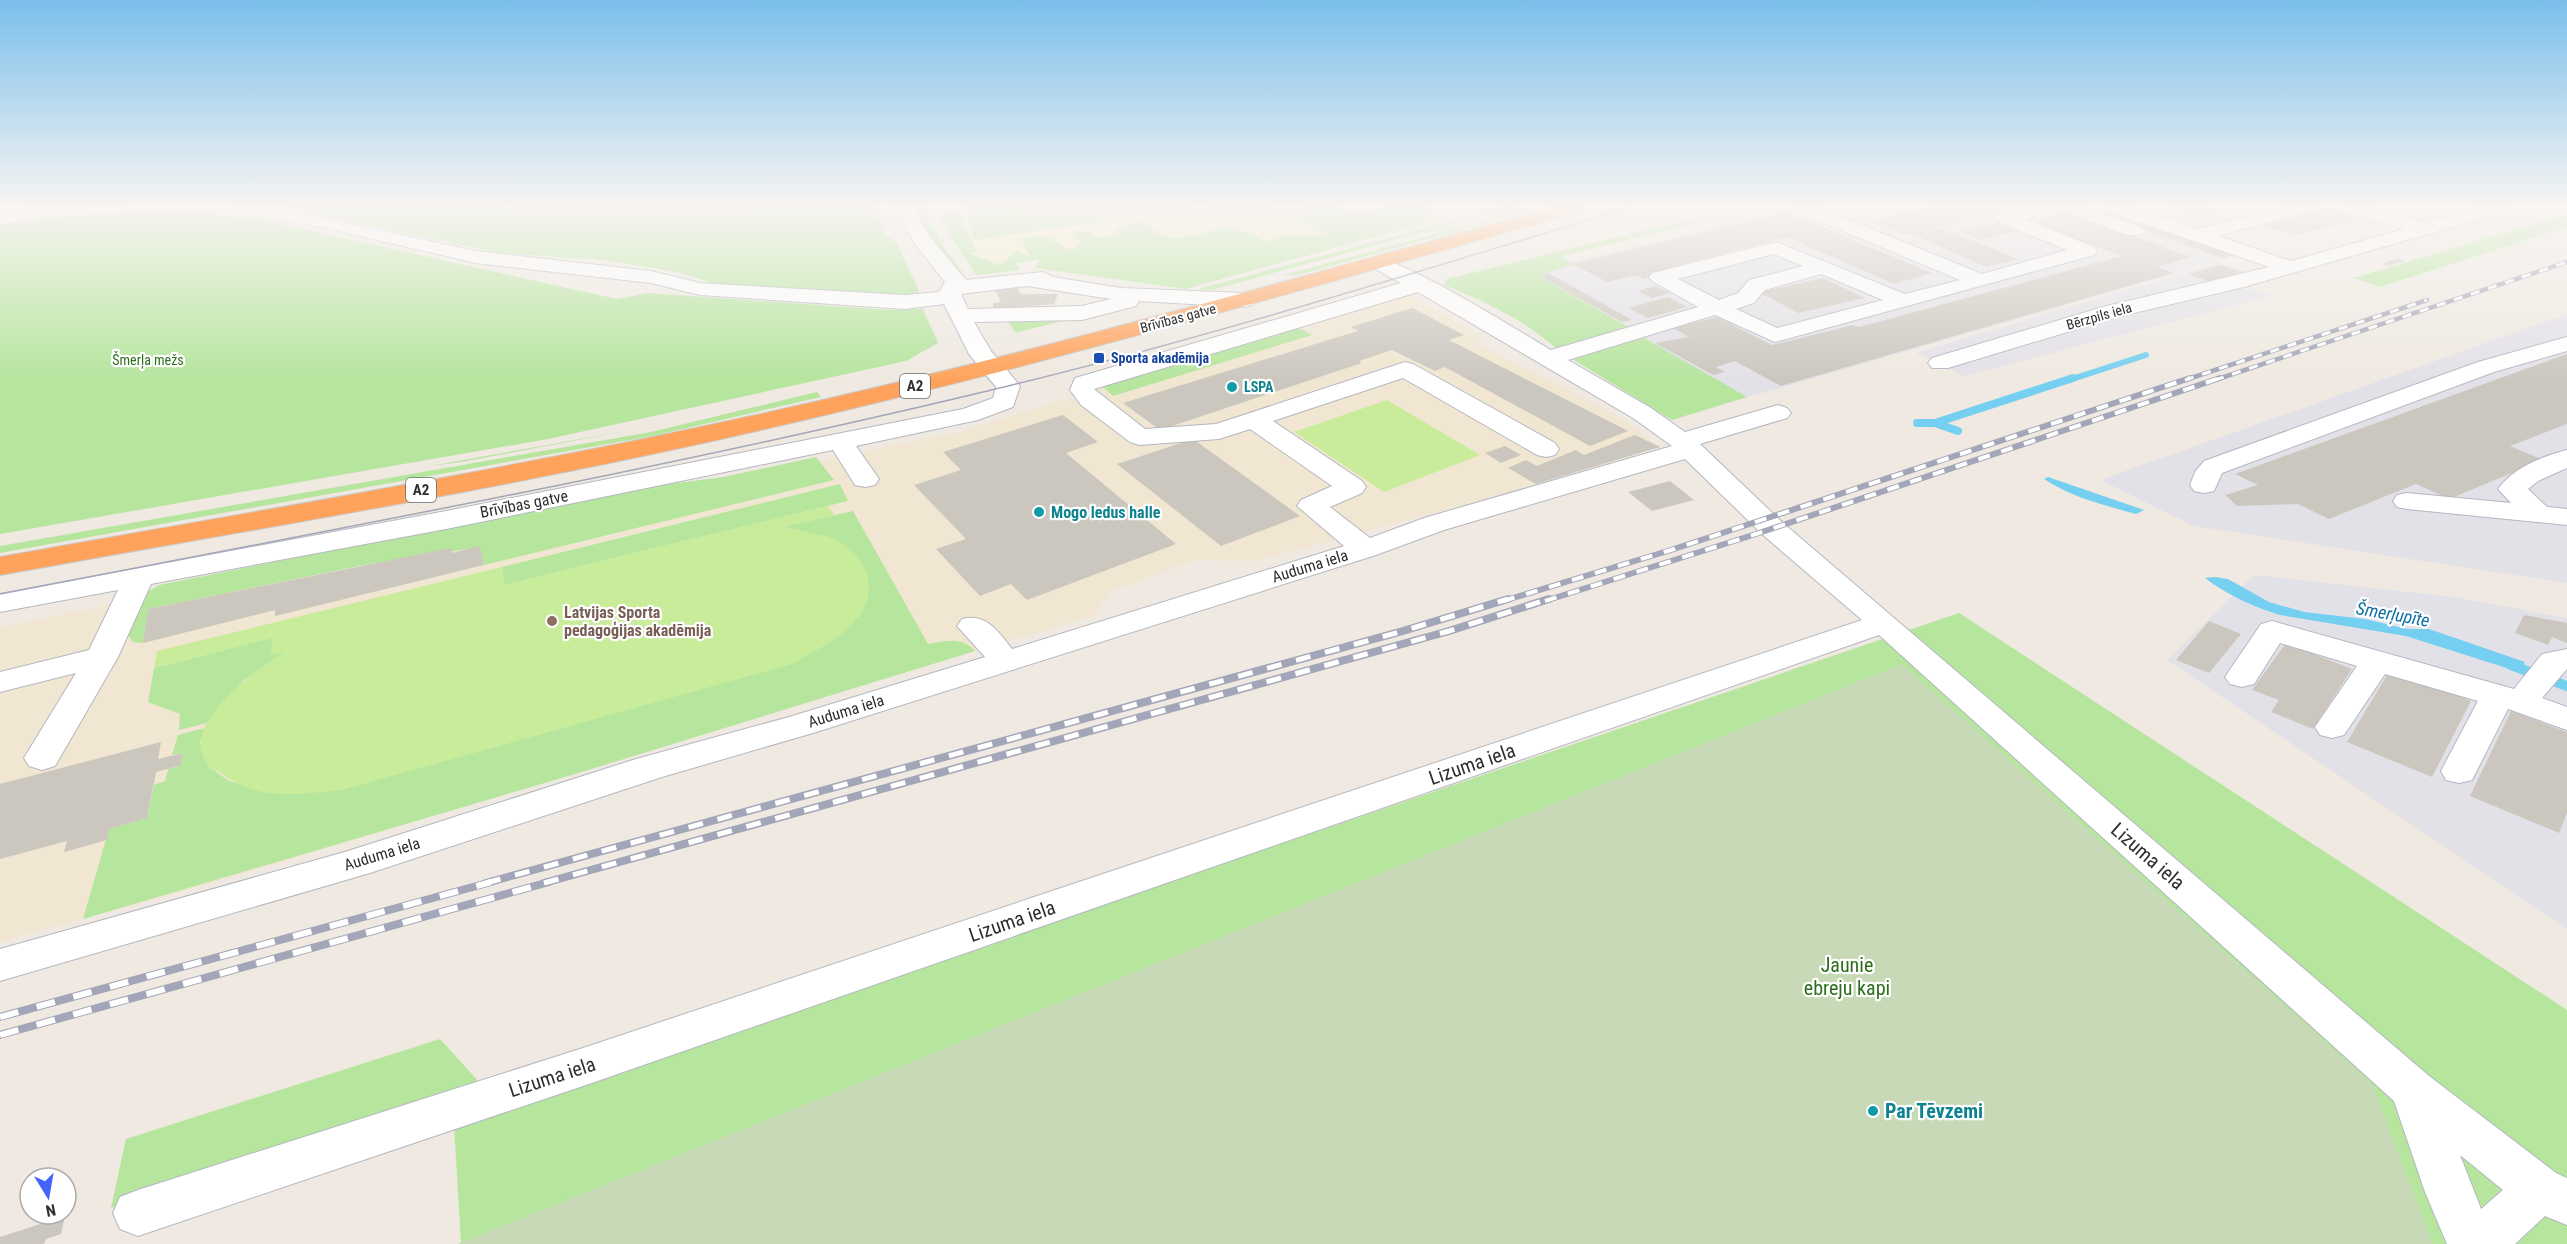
<svg xmlns="http://www.w3.org/2000/svg" width="2567" height="1244" viewBox="0 0 2567 1244" font-family="'Roboto Condensed',sans-serif">
	<rect width="100%" height="100%" fill="#efe9e1"/>
	<path fill="#e3e1e8" d="M1909,207H2102L2239,255L1745,398L1524,273L1787,209L1825,225Z
		M2220,262L2249,273L2237,283L2270,296L1964,376L1916,353Z
		M2567,314V583L2194,526L2100,480Z
		M2254,575L2454,597L2567,618V929L2167,660Z"/>
	<path fill="#f0e6d1" d="M1410,295L1477,333L1481,345L1624,420L1660,447L1500,495L1255,561L1195,560L1109,592L1095,615L202,886L0,942V627L955,433Z"/>
	<path fill="#b6e59e" d="M280,207H877V215L885,235L896,242L919,291L917,296L716,284L678,272L603,260L500,253Z
		M914,207H923L945,249L962,271L954,272L937,250Z
		M966,207H1272C1265,213 1223,218 1213,215C1209,214 1204,209 1201,207L974,240Z
		M1305,207H1341L1344,211L1373,212L1384,207H1428L1439,219L1186,289L1035,268L1040,259L1016,263L1020,270L976,275L937,215L959,213L976,251L971,254L1000,265L1016,251L1029,256L1021,239L1041,235L1056,240L1073,235L1071,231L1114,232C1144,207 1167,236 1198,235C1204,235 1210,230 1216,229C1234,223 1248,233 1264,241L1279,236L1323,235L1300,220L1302,208Z
		M1504,207H1515L1212,290L1198,289Z
		M1530,208L1525,212L1302,274L1281,276Z
		M124,213H208L263,220L617,299L648,293L890,310L923,309L938,343L906,361L548,439L0,534V219Z
		M2567,214V227L2380,287L2354,278Z
		M1691,220L1699,223L1637,238L1629,234Z
		M1622,236L1630,240L1560,256L1573,264L1538,276L1632,329L1556,348C1522,319 1485,301 1444,285L1447,279Z
		M1078,317L1019,332H1015L1006,319Z
		M1295,326L1312,335L1113,396L1101,385Z
		M1641,336L1747,397L1672,420L1574,360L1576,355Z
		M817,392L821,397L652,436L0,553V546L651,432Z
		M642,428L461,462L430,466Z
		M816,457L834,480L484,565L480,547L364,565L148,609L143,643L133,642L124,629L136,599L159,585L661,485L724,477Z
		M840,484L848,501L504,585L502,567Z
		M853,511L928,644C945,641 962,636 975,651L572,775L83,919L109,829L147,818L154,785L165,781L168,769L181,765L182,753L172,755L178,735L205,728L200,743L208,766L229,781L270,793L320,792L859,617C889,552 833,537 782,527Z
		M1959,613L2567,1010V1244H458L461,1243L454,1125Z
		M274,637L288,651L243,681L207,723L179,730L180,714L148,702L154,668Z
		M440,1039L480,1083L111,1208L126,1139Z"/>
	<path fill="#f3ecc5" d="M1201,207C1204,209 1209,214 1213,215C1223,218 1265,213 1272,207H1305L1302,208L1307,213L1300,220L1325,235L1279,236L1264,241C1256,237 1247,230 1239,228C1209,221 1170,257 1148,222C1134,221 1125,222 1114,231V235C1103,238 1096,240 1089,229L1072,231L1073,235L1082,243L1069,251C1050,236 1045,234 1021,239L1030,256L1016,251L1000,265L970,254L976,251L974,240Z"/>
	<path fill="#c8d9b8" d="M1902,664L2372,1084L2433,1244H458Z"/>
	<path fill="#c9ec9a" d="M1387,400L1480,455L1384,492L1294,432Z
		M828,506L834,515L783,527C798,531 814,532 829,537C844,543 860,556 866,571C883,618 825,646 792,664L342,790C319,792 293,796 269,793C250,790 234,783 219,772C215,770 210,768 208,765C176,725 257,669 285,652L271,654L273,638L154,668L157,651L502,567L504,585Z"/>
	<path fill="#75cff0" d="M2048,477L2144,510L2136,514C2100,504 2074,498 2044,479Z
		M2215,577L2228,579L2269,602L2304,612L2365,619L2407,629H2429L2525,662L2521,669L2516,671L2406,636L2280,615C2254,607 2227,595 2205,578Z"/>
	<g fill="none" stroke-linecap="round" stroke-linejoin="round">
		<path stroke="#75cff0" stroke-width="6" d="M2069,380L2146,355"/>
		<path stroke="#75cff0" stroke-width="8" d="M1917,423H1935L1958,431
			M1935,423L2073,378"/>
		<path stroke="#75cff0" stroke-width="10" d="M2511,665L2567,686"/>
	</g>
	<path fill="#cbc7bf" d="M1929,207H2021L1937,227L2019,259L1986,267L1910,233L1904,235L1870,220Z
		M2166,207H2204L2219,212L2197,217Z
		M2326,207L2360,218L2295,236L2260,225Z
		M1786,212L1932,273L1894,284L1787,237L1665,268L1670,270L1643,279L1636,275L1607,282L1573,264Z
		M2066,212L2191,257L2157,267L2173,273L1781,386L1735,361L1716,367L1725,372L1713,375L1655,343L1689,337L1673,328L1717,317L1772,345L1853,325L1859,327L2122,256L2029,222Z
		M2112,212L2234,255L2222,258L2101,215Z
		M2000,222L2020,230L1981,240L1961,232Z
		M2398,258L2405,261L2388,266L2381,264Z
		M2221,265L2241,272L2208,281L2188,274Z
		M1549,273L1632,320L1622,322L1539,276Z
		M1823,278L1865,298L1798,313L1759,292Z
		M1017,286L1021,294H1058L1054,304L993,309V303L1001,302L994,289Z
		M1655,286L1669,293L1652,298L1638,291Z
		M1668,297L1687,307L1648,318L1629,308Z
		M1412,308L1464,335L1449,340L1628,431L1590,446L1445,367L1435,371L1392,350L1359,361L1362,363L1160,430L1123,403L1358,331L1351,327Z
		M2567,354V424L2510,446L2543,460L2449,499L2416,484L2329,519L2298,504L2237,506L2225,495L2258,485L2235,474Z
		M1063,415L1098,442L1066,453L1176,544L1027,600L1011,584L980,596L936,549L966,539L914,485L961,470L943,452Z
		M1635,435L1660,447L1536,484L1508,468L1526,460L1537,466L1576,450L1584,455Z
		M1193,439L1300,516L1221,546L1117,464Z
		M1505,446L1521,455L1501,463L1485,453Z
		M1670,481L1694,500L1652,511L1628,492Z
		M480,546L484,565L275,616V610L143,643L148,609L451,548L452,553Z
		M2524,615L2567,623V643L2552,637L2548,645L2515,633Z
		M2209,621L2241,634L2209,673L2176,660Z
		M2286,643L2352,669L2313,729L2271,712L2279,700L2252,690Z
		M2390,670L2471,701L2432,777L2347,742Z
		M2511,711L2567,732V813L2559,833L2470,796Z
		M161,742L158,759L183,753L181,765L156,772L147,818L109,829L107,840L64,852L67,841L0,859V784Z
		M65,1216L61,1234L46,1239L44,1244H0V1237Z"/>
	<g fill="none" stroke-linecap="round" stroke-linejoin="round">
		<defs>
			<path id="minor" d="M41,207H128L119,213L42,218L0,224V212Z
				M235,207H272L476,251L651,271L700,283L905,295L939,292L945,282L915,244L894,207H912L930,237L966,280L1043,272L1053,277L1121,288L1244,293L1252,295L1255,300L1252,305L1244,307L1139,301L1136,306L1082,320L974,322L991,351L1020,386L1013,407L978,420L856,446L879,479L875,485L865,487L855,485L833,450L446,529L151,584L118,657L55,766L42,770L29,766L24,758L76,673L0,692V672L89,650L118,590L0,612V594L446,511L963,409L993,398L996,387L969,354L944,304L905,309L700,295L651,283L476,263L325,228L244,213ZM1027,286L1111,299L1082,306L968,309L961,294Z
				M1793,207H1817L1982,274L2067,250L1999,222L1996,218L1999,214L2030,207H2084L2141,227L2144,231L2141,235H2127L2059,209L2025,219L2094,247L2097,251L2094,255L1775,342L1715,315L1568,360L1651,408L1685,432L1778,405L1787,408L1791,413L1787,418L1700,444L1783,523L2429,1076L2556,1173L2567,1178V1225L2545,1216L2515,1244H2447L2425,1192L2394,1101L1879,635L586,1085L138,1236L120,1229L113,1213L120,1197L138,1190L586,1047L1862,620L1763,535L1685,459L1444,530L1376,555L813,733L662,777L370,873L0,981V949L348,851L636,759L789,717L985,657L957,626L962,619C986,613 998,631 1012,649L1344,546L1297,506L1301,500L1332,486L1250,429L1219,439L1139,445L1130,442L1081,405L1070,390L1075,378L1401,283L1370,266L1367,262L1370,258C1394,252 1522,333 1551,350L1698,307L1652,281L1649,277L1652,273L1776,242L1905,294L1960,280L1795,211ZM1774,254L1803,266L1749,280L1738,293L1719,300L1678,279ZM1821,274L1883,300L1777,328L1736,309L1754,303L1765,290ZM1418,292L1633,418L1672,446L1424,518L1370,538L1330,507L1362,493L1366,487L1362,481L1273,421L1403,378L1537,455L1546,457L1555,455L1559,449L1555,443L1413,364L1405,362L1216,424L1145,429L1094,389ZM2460,1155L2503,1190L2481,1209Z
				M2105,207H2131L2198,229L2285,207H2314L2312,211L2218,236L2291,261L2404,229L2346,211L2344,207H2371L2425,223L2482,207H2510L2508,211L2244,287L2117,317L1948,368H1932L1928,363L1932,358L2103,307L2269,267L2107,211Z
				M2567,337V351L2494,372L2222,473L2214,491L2204,493L2194,491L2190,485L2195,472L2204,461L2478,362Z
				M2567,450V468L2538,481L2528,489L2547,507L2567,509V525L2407,509L2397,507L2393,501L2397,495L2407,493L2511,503L2498,489C2513,468 2543,456 2567,450Z
				M2272,621L2514,689L2542,654L2567,649V669L2542,698L2567,707V730L2508,709L2472,780L2459,783L2446,780L2441,771L2478,701L2385,674L2344,735L2332,738L2320,735L2315,727L2357,666L2280,643L2254,684L2242,687L2230,684L2225,677L2261,624Z"/>
			<path id="highway" d="M1554,207H1584L1581,211C1309,288 1037,367 761,430C510,488 254,529 0,575V557C252,512 505,470 756,415C1024,356 1289,280 1554,207Z"/>
		</defs>
		<use href="#minor" stroke="#b4b7c1" stroke-width="2"/>
		<use href="#highway" stroke="#c9c9c9" stroke-width="2"/>
		<use href="#minor" fill="#fff" fill-rule="evenodd"/>
		<use href="#highway" fill="#ffa35c" fill-rule="evenodd"/>
		<path stroke="#a3a6b8" stroke-width="1.5" d="M0,594C337,529 674,467 1008,386C1218,335 1425,269 1632,207"/>
		<defs>
			<path id="rail-far3" d="M2185,380L2427,300
				M2215,380L2567,262"/>
			<path id="rail-far2" d="M1503,601L1671,550L2190,378
				M1545,601L1756,534L2220,378"/>
			<path id="rail-far1" d="M486,883L1403,631L1508,599
				M544,883L1449,631L1549,599"/>
			<path id="rail" d="M0,1017L491,882
				M0,1035L549,882"/>
		</defs>
		<use href="#rail-far3" stroke="#a3a6b8" stroke-width="4.5"/>
		<use href="#rail-far2" stroke="#a3a6b8" stroke-width="6"/>
		<use href="#rail-far1" stroke="#a3a6b8" stroke-width="8"/>
		<use href="#rail" stroke="#a3a6b8" stroke-width="8"/>
		<use href="#rail-far3" stroke="#fff" stroke-width="3" stroke-dasharray="9" stroke-linecap="butt"/>
		<use href="#rail-far2" stroke="#fff" stroke-width="4" stroke-dasharray="12" stroke-linecap="butt"/>
		<use href="#rail-far1" stroke="#fff" stroke-width="5" stroke-dasharray="15" stroke-linecap="butt"/>
		<use href="#rail" stroke="#fff" stroke-width="6" stroke-dasharray="19" stroke-linecap="butt"/>
	</g>
	<linearGradient id="sky" x2="0" y2="1"><stop stop-color="#7abfeb"/><stop offset="0.54" stop-color="#f8f5f2"/><stop offset="1" stop-color="#f8f5f2" stop-opacity="0"/></linearGradient>
	<rect width="2567" height="381" fill="url(#sky)"/>
	<rect fill="#1a4fb4" stroke="#fff" stroke-width="2" x="1093" y="352" width="12" height="12" rx="3"/>
	<g fill="#0f9aa8" stroke="#fff" stroke-width="2">
		<circle cx="1232" cy="387" r="6"/>
		<circle cx="1039" cy="512" r="6"/>
		<circle cx="1873" cy="1111" r="6"/>
	</g>
	<circle fill="#8d6e63" stroke="#fff" stroke-width="2" cx="552" cy="621" r="6"/>
	<g text-anchor="middle" dominant-baseline="central" stroke-width="4.5" stroke-linejoin="round" paint-order="stroke">
		<g font-size="14" fill="#2e2e2e" stroke="#fff">
			<text transform="translate(2099 316) rotate(-16)">Bērzpils iela</text>
			<text transform="translate(1178 318) rotate(-15)">Brīvības gatve</text>
		</g>
		<g font-size="14" font-weight="bold" fill="#164399" stroke="#fff" text-anchor="start">
			<text x="1111" y="358">Sporta akadēmija</text>
		</g>
		<g font-size="14" fill="#2c6e1b" stroke="#fff">
			<text x="148" y="360">Šmerļa mežs</text>
		</g>
		<g font-size="14" font-weight="bold" fill="#0d838f" stroke="#fff" text-anchor="start">
			<text x="1244" y="387">LSPA</text>
		</g>
		<g fill="#fff" stroke="#6d6d6d" stroke-width="1.5">
			<rect x="900" y="374" width="30" height="24" rx="4.5"/>
			<rect x="406" y="478" width="30" height="24" rx="4.5"/>
		</g>
		<g font-size="15" font-weight="bold" fill="#2e2e2e">
			<text x="915" y="386">A2</text>
			<text x="421" y="490">A2</text>
		</g>
		<g font-size="16" fill="#2e2e2e" stroke="#fff">
			<text transform="translate(524 504) rotate(-11)">Brīvības gatve</text>
			<text transform="translate(1310 566) rotate(-17)">Auduma iela</text>
			<text transform="translate(846 711) rotate(-17)">Auduma iela</text>
			<text transform="translate(382 854) rotate(-17)">Auduma iela</text>
		</g>
		<g font-size="16" font-weight="bold" fill="#0d838f" stroke="#fff" text-anchor="start">
			<text x="1051" y="512">Mogo ledus halle</text>
		</g>
		<g font-size="16" font-weight="bold" fill="#785e54" stroke="#fff" text-anchor="start">
			<text x="564" y="612">Latvijas Sporta<tspan x="564" dy="18">pedagoģijas akadēmija</tspan></text>
		</g>
		<g font-size="18" font-style="italic" fill="#0d6fa3" stroke="#fff">
			<text transform="translate(2393 614) rotate(10)">Šmerļupīte</text>
		</g>
		<g font-size="20" fill="#2e2e2e" stroke="#fff">
			<text transform="translate(1472 764) rotate(-19)">Lizuma iela</text>
			<text transform="translate(2148 856) rotate(41)">Lizuma iela</text>
			<text transform="translate(1012 921) rotate(-19)">Lizuma iela</text>
			<text transform="translate(552 1077) rotate(-18)">Lizuma iela</text>
		</g>
		<g font-size="20" fill="#2c6e1b" stroke="#fff">
			<text x="1847" y="965">Jaunie<tspan x="1847" dy="23">ebreju kapi</tspan></text>
		</g>
		<g font-size="20" font-weight="bold" fill="#0d838f" stroke="#fff" text-anchor="start">
			<text x="1885" y="1111">Par Tēvzemi</text>
		</g>
	</g>
	<g transform="translate(48 1196) rotate(169)"><circle r="28" fill="#ffffff" stroke="#ababab" stroke-width="1.5"/>
	<path d="M0-4.5L10 22L0 15L-10 22Z" fill="#4264fb"/>
	<text y="-9" font-size="16" font-weight="bold" text-anchor="middle" fill="#2e2e2e">N</text>
	</g>
</svg>
